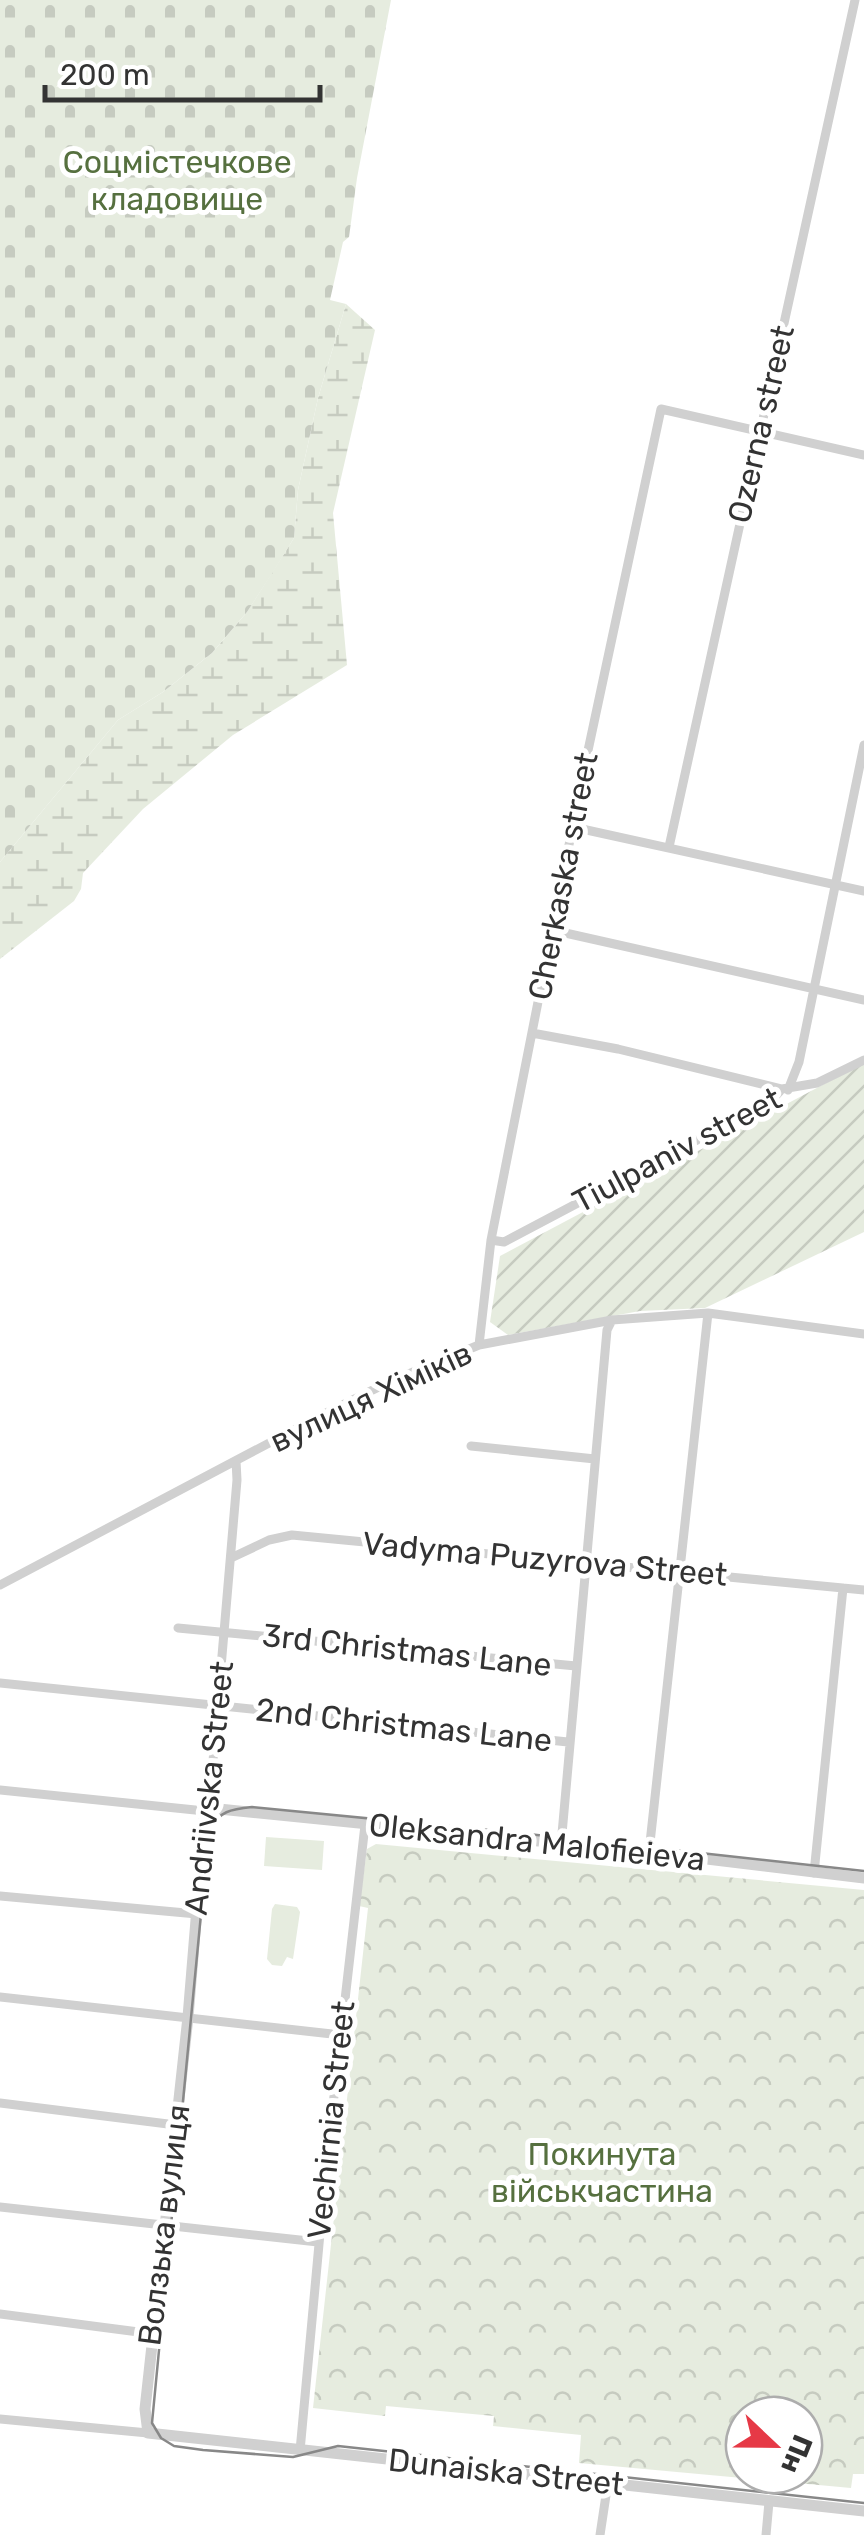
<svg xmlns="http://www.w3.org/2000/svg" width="864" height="2535" viewBox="0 0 864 2535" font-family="Rubik,sans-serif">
	<defs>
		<pattern id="forest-crowns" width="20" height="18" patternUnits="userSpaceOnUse" patternTransform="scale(2.5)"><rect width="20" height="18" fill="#e6ecdf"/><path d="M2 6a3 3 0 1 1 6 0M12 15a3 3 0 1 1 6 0" fill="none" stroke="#c6cbc0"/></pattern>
		<pattern id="wetland-marsh" width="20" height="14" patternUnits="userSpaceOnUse" patternTransform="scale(2.5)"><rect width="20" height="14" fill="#e6ecdf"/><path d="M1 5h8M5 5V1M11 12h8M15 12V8" fill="none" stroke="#c6cbc0"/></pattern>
		<pattern id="cemetery-stones" width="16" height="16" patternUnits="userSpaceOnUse" patternTransform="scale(2.5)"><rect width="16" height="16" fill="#e6ecdf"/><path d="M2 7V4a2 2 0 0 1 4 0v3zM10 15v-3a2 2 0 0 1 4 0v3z" fill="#c6cbc0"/></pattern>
		<pattern id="garden-furrows" width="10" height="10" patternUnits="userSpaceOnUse" patternTransform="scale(2.5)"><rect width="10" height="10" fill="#e6ecdf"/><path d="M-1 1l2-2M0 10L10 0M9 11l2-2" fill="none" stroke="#c6cbc0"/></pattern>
	</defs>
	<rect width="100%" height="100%" fill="#fff"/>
	<path fill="#e6ecdf" d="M266,1837L324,1841L322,1870L264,1866Z
		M275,1904L297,1907L300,1912L293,1959L287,1957L282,1966L272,1965L267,1959L272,1909Z"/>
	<path fill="url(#forest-crowns)" fill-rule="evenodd" d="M376,1844L864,1890V2474H853L851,2488L579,2463L581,2435L493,2426L494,2416L386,2406L385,2416L313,2408L368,1908L359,1906L367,1849ZM744,2415H804V2475H744Z"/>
	<path fill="url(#wetland-marsh)" d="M346,304L375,330L333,513L347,665L233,735L143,809L83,873L81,889L74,901L0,959V862L118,720L163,692L212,653L247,612L294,538L298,490L318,398Z"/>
	<path fill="url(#cemetery-stones)" d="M0,0H391L357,178L349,237L343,242L330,300L346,304L318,398L298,490L294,538L273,572L247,612L212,653L163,692L118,720L0,862Z"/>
	<path fill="url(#garden-furrows)" d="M864,1063V1232L705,1308L640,1311L508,1335L490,1322L500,1256Z"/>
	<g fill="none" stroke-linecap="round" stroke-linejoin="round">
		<path stroke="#d0d0d0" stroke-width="9" d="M573,827L864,891
			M669,847L855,0
			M552,930L864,1000
			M532,1033L618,1049L782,1089
			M788,1090L799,1062L864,745
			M491,1240L504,1242L771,1101L782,1089L817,1083L864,1060
			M479,1345L491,1240L583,774L661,409L864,455
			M471,1446L595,1459
			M231,1558L269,1540L292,1535L864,1590
			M0,1585L326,1413L389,1382L479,1345L612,1320L708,1313L864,1334
			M178,1628L576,1666
			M0,1683L568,1742
			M0,1790L205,1811
			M209,1808L237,1480L236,1461
			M561,1845L607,1330L612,1320
			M649,1852L708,1313
			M814,1873L843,1588
			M0,1896L197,1914
			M0,1997L341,2035
			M0,2103L176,2125
			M0,2207L318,2242
			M0,2314L154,2334
			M0,2419L148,2433
			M300,2451L327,2157L365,1825
			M600,2535L608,2482
			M766,2535L769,2502"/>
		<path stroke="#d0d0d0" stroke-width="11" d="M864,1878L649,1852L209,1808L205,1811L188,2017L145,2409L148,2433L864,2511"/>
		<path stroke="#888" stroke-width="2.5" d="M864,1871L519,1833L252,1807C232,1809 218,1811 209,1831L152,2423L161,2438L174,2446L203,2450L293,2457L338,2446L864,2503"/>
	</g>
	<g text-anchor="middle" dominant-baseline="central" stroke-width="10" stroke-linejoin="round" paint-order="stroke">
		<g font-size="32" fill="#56703f" stroke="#fff">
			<text x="177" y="162">Соцмістечкове<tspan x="177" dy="37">кладовище</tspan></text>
			<text x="602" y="2154">Покинута<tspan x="602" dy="37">військчастина</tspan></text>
		</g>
		<g font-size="32" fill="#333" stroke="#fff">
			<text transform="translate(761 424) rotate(-77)">Ozerna street</text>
			<text transform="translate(563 876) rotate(-79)">Cherkaska street</text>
			<text transform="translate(677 1150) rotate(-28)">Tiulpaniv street</text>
			<text transform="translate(371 1397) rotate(-25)">вулиця Хіміків</text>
			<text transform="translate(545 1559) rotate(5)">Vadyma Puzyrova Street</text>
			<text transform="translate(407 1650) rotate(6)">3rd Christmas Lane</text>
			<text transform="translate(404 1725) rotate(6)">2nd Christmas Lane</text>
			<text transform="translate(209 1788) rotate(-84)">Andriivska Street</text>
			<text transform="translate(537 1842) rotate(6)">Oleksandra Malofieieva</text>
			<text transform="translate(331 2120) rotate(-84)">Vechirnia Street</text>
			<text transform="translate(164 2225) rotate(-83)">Волзька вулиця</text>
			<text transform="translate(506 2472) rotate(6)">Dunaiska Street</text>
		</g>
	</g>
	<g transform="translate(774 2445) rotate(112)"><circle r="48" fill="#ffffff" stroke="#adadad" stroke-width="2.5"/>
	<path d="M0-8L18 38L0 25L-18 38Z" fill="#e63946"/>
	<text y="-15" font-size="28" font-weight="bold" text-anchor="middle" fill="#333333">Пн</text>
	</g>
	<path d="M45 85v15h275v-15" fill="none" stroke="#333333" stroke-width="5"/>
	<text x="60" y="85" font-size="30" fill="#333333" stroke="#ffffff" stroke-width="8" paint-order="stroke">200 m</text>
</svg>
